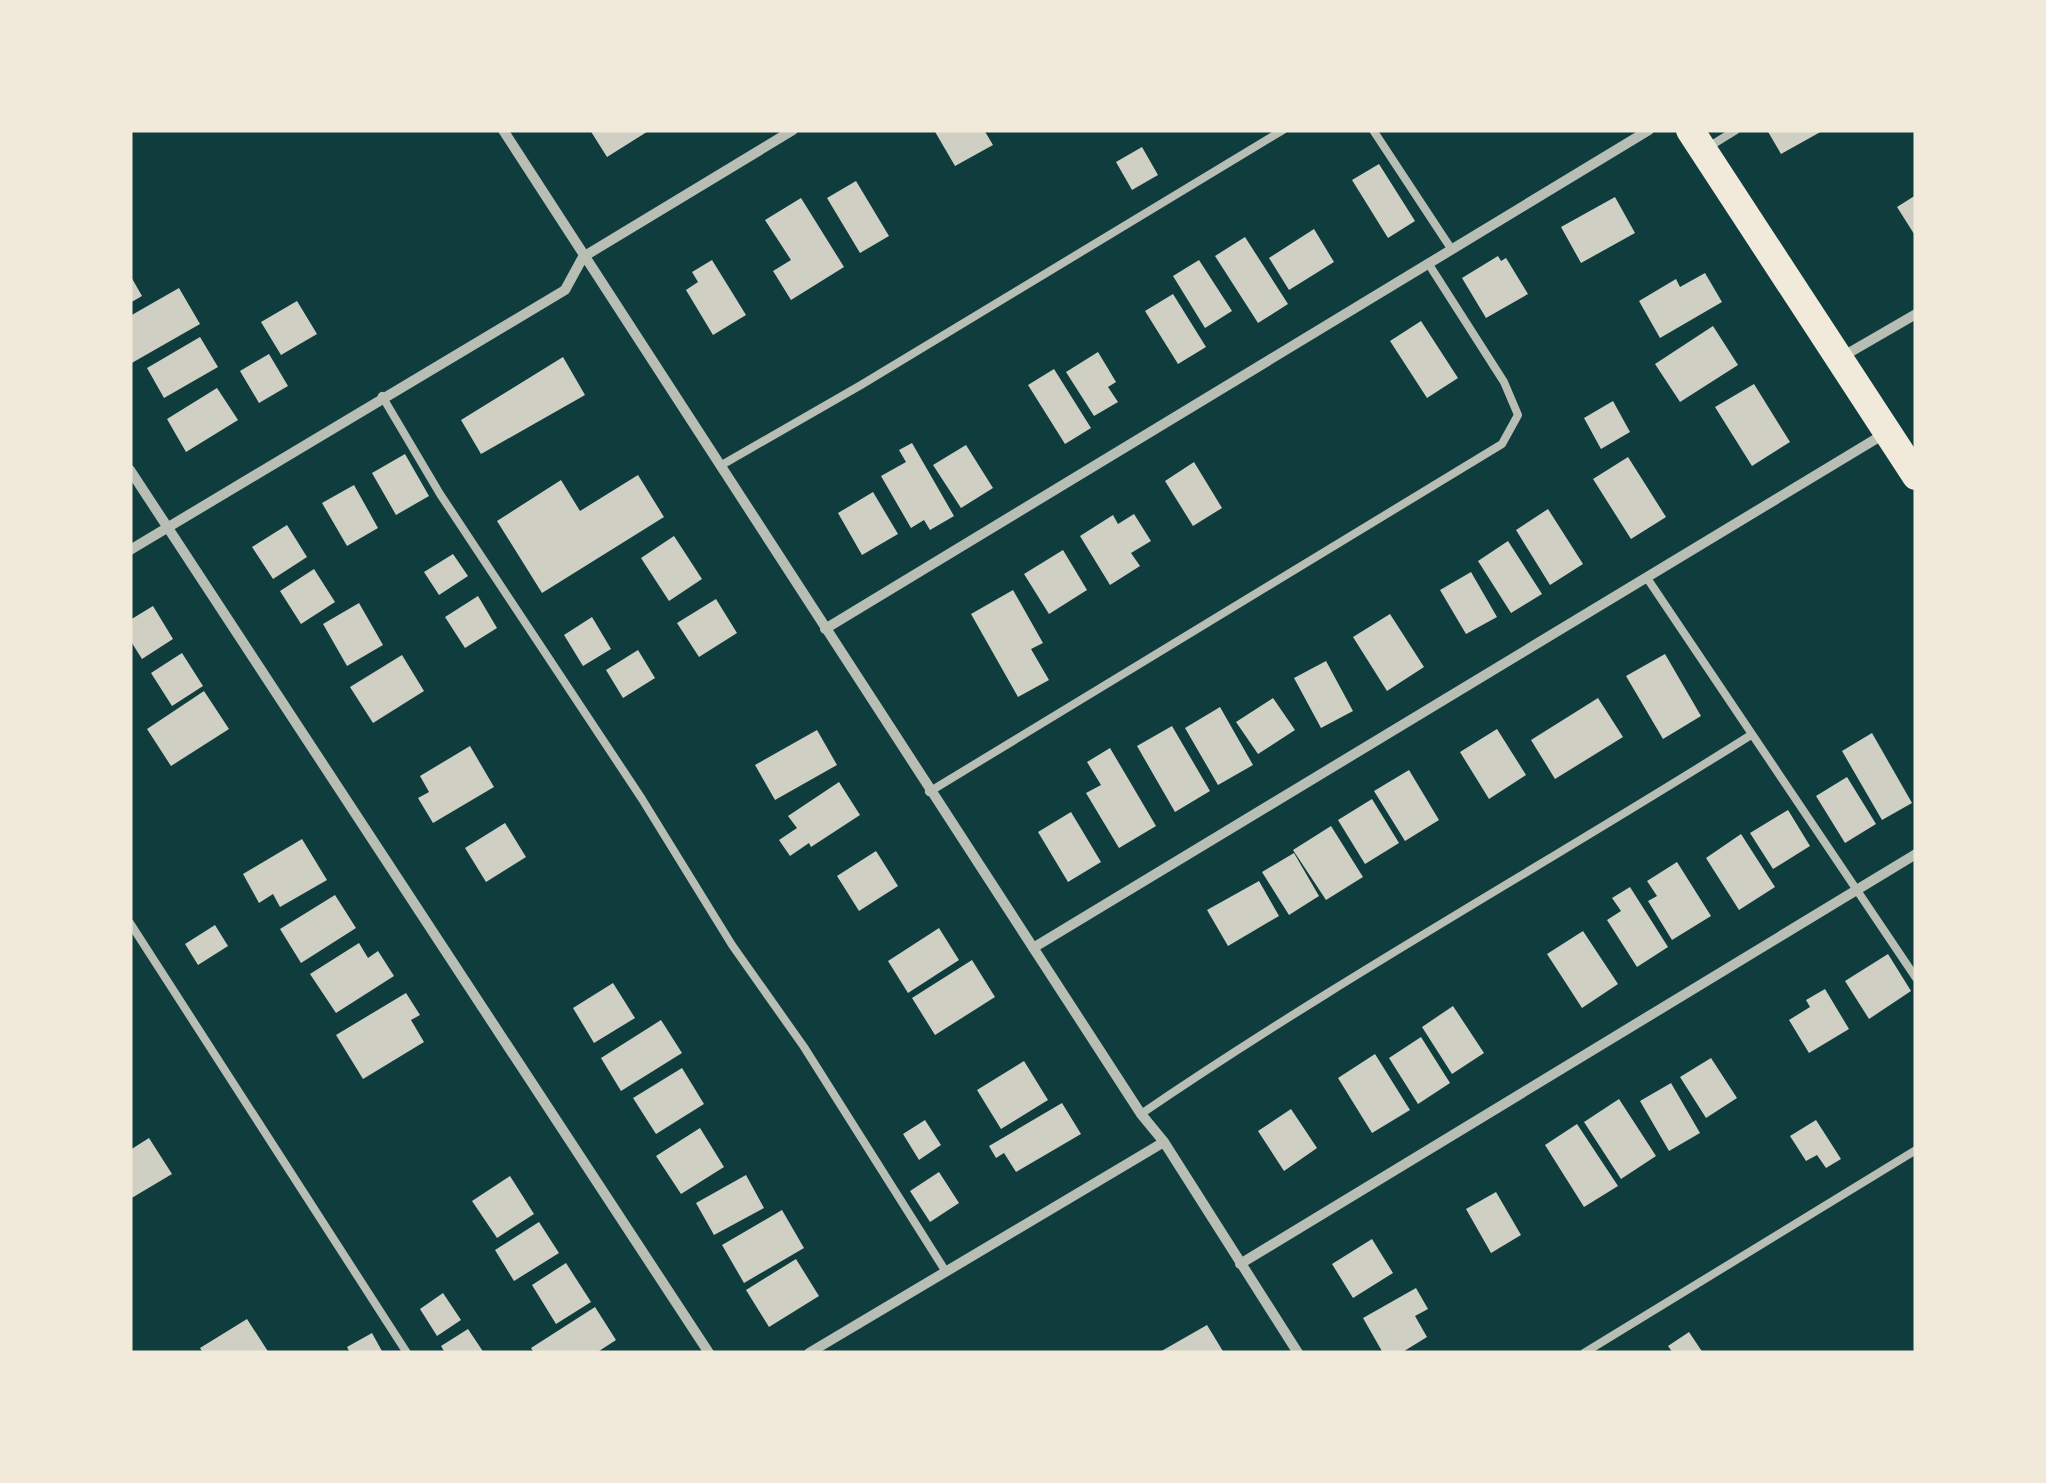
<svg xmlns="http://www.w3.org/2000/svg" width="2046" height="1483" viewBox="0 0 2046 1483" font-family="'Archivo Narrow',sans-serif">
	<rect width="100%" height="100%" fill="#0f3d3e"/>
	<path fill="#cfcfc3" d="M590,130H650L607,157Z
		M934,130H984L993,145L955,166Z
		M1767,130H1824L1781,154Z
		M1142,147L1158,175L1132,190L1116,162Z
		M1379,164L1415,221L1388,238L1352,180Z
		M856,181L889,236L860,253L827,198Z
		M1916,195V237L1897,207Z
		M1615,197L1635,233L1581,263L1561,227Z
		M801,198L844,267L791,300L773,271L791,260L765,220Z
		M1314,229L1334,262L1289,290L1269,258Z
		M1245,237L1288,304L1258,323L1215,256Z
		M1498,256L1501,261L1506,258L1528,294L1486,318L1462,278Z
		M712,260L746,315L713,335L686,290L698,282L692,272Z
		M1199,260L1232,311L1205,328L1173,276Z
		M1705,273L1722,302L1660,338L1639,301L1676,279L1680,287Z
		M130,275L142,296L130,303Z
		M179,288L200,324L130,364V316Z
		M1173,294L1206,347L1178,364L1145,311Z
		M297,301L317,334L281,355L261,322Z
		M1421,321L1458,378L1427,398L1390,341Z
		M1713,326L1738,365L1680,402L1655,364Z
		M200,337L218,367L164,398L147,368Z
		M1098,352L1116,382L1108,387L1118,402L1094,416L1066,372Z
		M269,354L288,386L259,403L240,371Z
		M563,357L585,395L481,454L461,420Z
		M1054,369L1091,428L1065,444L1028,385Z
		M1754,384L1790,442L1752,466L1715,407Z
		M217,388L238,420L186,452L167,419Z
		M1613,401L1630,432L1601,449L1584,418Z
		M912,443L954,516L930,530L924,520L911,528L881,476L906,462L899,450Z
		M966,445L993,488L961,508L933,465Z
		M405,454L429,496L396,515L372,473Z
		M1628,457L1666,517L1631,539L1593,479Z
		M1194,462L1222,508L1193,526L1165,481Z
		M638,475L664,517L542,593L497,521L561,480L580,511Z
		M354,485L378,528L347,546L322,503Z
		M873,492L898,534L862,555L838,513Z
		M1548,509L1583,564L1550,585L1516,530Z
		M1134,514L1151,541L1131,553L1140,566L1110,585L1080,536L1113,515L1118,524Z
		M287,525L307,557L273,579L252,547Z
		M674,536L702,579L669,601L641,558Z
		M1508,541L1542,594L1511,613L1478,561Z
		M1063,550L1087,590L1049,614L1024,574Z
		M453,554L468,576L439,595L424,572Z
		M314,569L335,602L301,624L280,591Z
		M1471,572L1497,617L1466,634L1440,590Z
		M1013,590L1043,643L1031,649L1049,680L1018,697L971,614Z
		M478,596L497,628L465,648L445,617Z
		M716,599L737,633L699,657L677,623Z
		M359,603L383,645L347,666L323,624Z
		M153,606L173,639L142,659L130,640V620Z
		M1390,614L1424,667L1387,691L1353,637Z
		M592,617L611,649L583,666L564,635Z
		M638,650L655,678L623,698L606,670Z
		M182,653L203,686L172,706L151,673Z
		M1665,654L1701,716L1663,739L1626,676Z
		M402,655L424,691L373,723L350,687Z
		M1326,661L1353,711L1321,728L1294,678Z
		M204,691L229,729L171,766L147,729Z
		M1273,698L1295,730L1258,754L1236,722Z
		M1598,698L1623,737L1555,779L1531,740Z
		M1220,707L1253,765L1218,785L1185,728Z
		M1172,726L1210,791L1175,812L1137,746Z
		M1497,729L1526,775L1489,799L1460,752Z
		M817,730L837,765L775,800L755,765Z
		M1872,733L1912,803L1882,820L1842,751Z
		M470,746L494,787L433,823L418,798L429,792L420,776Z
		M1110,748L1156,826L1119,848L1086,793L1101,785L1087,762Z
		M1409,770L1439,820L1405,841L1374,791Z
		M1847,777L1876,824L1845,843L1816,796Z
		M839,782L860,815L811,847L809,843L790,856L779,840L797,828L788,816Z
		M1372,799L1399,843L1365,864L1338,820Z
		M1788,810L1810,846L1773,869L1750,833Z
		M1071,812L1101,862L1068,882L1038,832Z
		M505,823L526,857L486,882L465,848Z
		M1331,826L1363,877L1326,900L1293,850Z
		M1741,834L1775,887L1739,910L1706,858Z
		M302,839L327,880L280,907L273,894L259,903L243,874Z
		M876,851L898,886L859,911L837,876Z
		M1294,853L1319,896L1289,915L1262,872Z
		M1677,862L1711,916L1672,940L1648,901L1657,896L1647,881Z
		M1259,881L1279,916L1228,946L1207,910Z
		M1630,887L1668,947L1637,967L1607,920L1621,911L1612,898Z
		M335,895L356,928L301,963L280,929Z
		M215,925L228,946L198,965L185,944Z
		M939,928L959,960L908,993L888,961Z
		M1583,931L1618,984L1582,1008L1547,954Z
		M359,943L368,958L378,951L394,976L336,1013L310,974Z
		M1888,954L1911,991L1869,1019L1845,981Z
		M972,960L995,997L935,1035L912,998Z
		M613,983L635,1018L594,1043L573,1008Z
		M1825,989L1849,1029L1809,1053L1789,1020L1810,1007L1806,1000Z
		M406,993L420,1015L411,1020L424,1042L363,1079L336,1035Z
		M1453,1006L1484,1053L1452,1074L1422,1027Z
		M661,1020L682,1053L621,1091L601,1058Z
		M1421,1037L1450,1083L1418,1104L1389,1058Z
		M1375,1054L1410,1110L1372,1133L1338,1078Z
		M1711,1058L1737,1098L1706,1118L1680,1077Z
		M1024,1061L1048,1100L1001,1129L977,1090Z
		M682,1068L704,1104L656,1134L633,1098Z
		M1671,1083L1700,1133L1669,1151L1640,1101Z
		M1619,1099L1656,1156L1621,1179L1584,1122Z
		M1062,1103L1081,1134L1016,1172L1004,1153L996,1158L989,1146Z
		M1291,1109L1317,1148L1284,1171L1258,1131Z
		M925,1120L941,1145L919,1160L903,1134Z
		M1816,1120L1841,1159L1826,1168L1817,1155L1806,1161L1790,1136Z
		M1577,1124L1618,1186L1584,1207L1545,1145Z
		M700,1128L724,1167L681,1194L656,1156Z
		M149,1138L172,1174L130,1199V1150Z
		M939,1172L959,1203L930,1222L910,1191Z
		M746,1175L764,1208L714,1235L696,1203Z
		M510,1176L534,1214L497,1238L472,1201Z
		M1496,1192L1521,1235L1491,1253L1466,1209Z
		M782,1210L804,1248L744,1283L722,1245Z
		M539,1222L559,1253L514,1281L495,1250Z
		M1372,1239L1393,1273L1353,1298L1332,1264Z
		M796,1259L819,1296L769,1327L746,1290Z
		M566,1263L591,1302L556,1324L532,1285Z
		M1416,1288L1428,1309L1415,1316L1427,1337L1401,1353H1383L1363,1318Z
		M443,1293L461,1320L437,1336L420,1309Z
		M595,1307L616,1340L596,1353H534L531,1348Z
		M247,1319L269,1353H203L200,1348Z
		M1207,1325L1224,1353H1158Z
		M468,1329L484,1353H445L441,1346Z
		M1689,1332L1703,1353H1673L1668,1346Z
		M372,1333L383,1353H350L347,1347Z"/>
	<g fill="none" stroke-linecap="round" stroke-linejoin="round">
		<path stroke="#b8beb3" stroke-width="8" d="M1373,130L1452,250
			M1710,146L1736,130
			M382,396L440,494L642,799L732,945L804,1047L946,1272
			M720,466L861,385L1283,130
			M1647,578L1916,978
			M929,792L1502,444L1518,415L1504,382L1428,263
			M130,923L407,1353
			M1141,1114C1339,979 1548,863 1751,735
			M1584,1353L1916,1150"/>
		<path stroke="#b8beb3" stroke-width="10" d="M503,130L1141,1114L1164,1142L1298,1353
			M1840,358L1916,314
			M130,470L709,1353
			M130,550L565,290L583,257L793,130
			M825,629L1649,130
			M1033,948L1884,434
			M1240,1264L1916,854
			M809,1353L1164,1142"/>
		<path stroke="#f1e9da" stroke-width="28" d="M1690,130L1916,476"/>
	</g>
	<rect width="2046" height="1483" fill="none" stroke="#f1e9da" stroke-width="265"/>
</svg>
